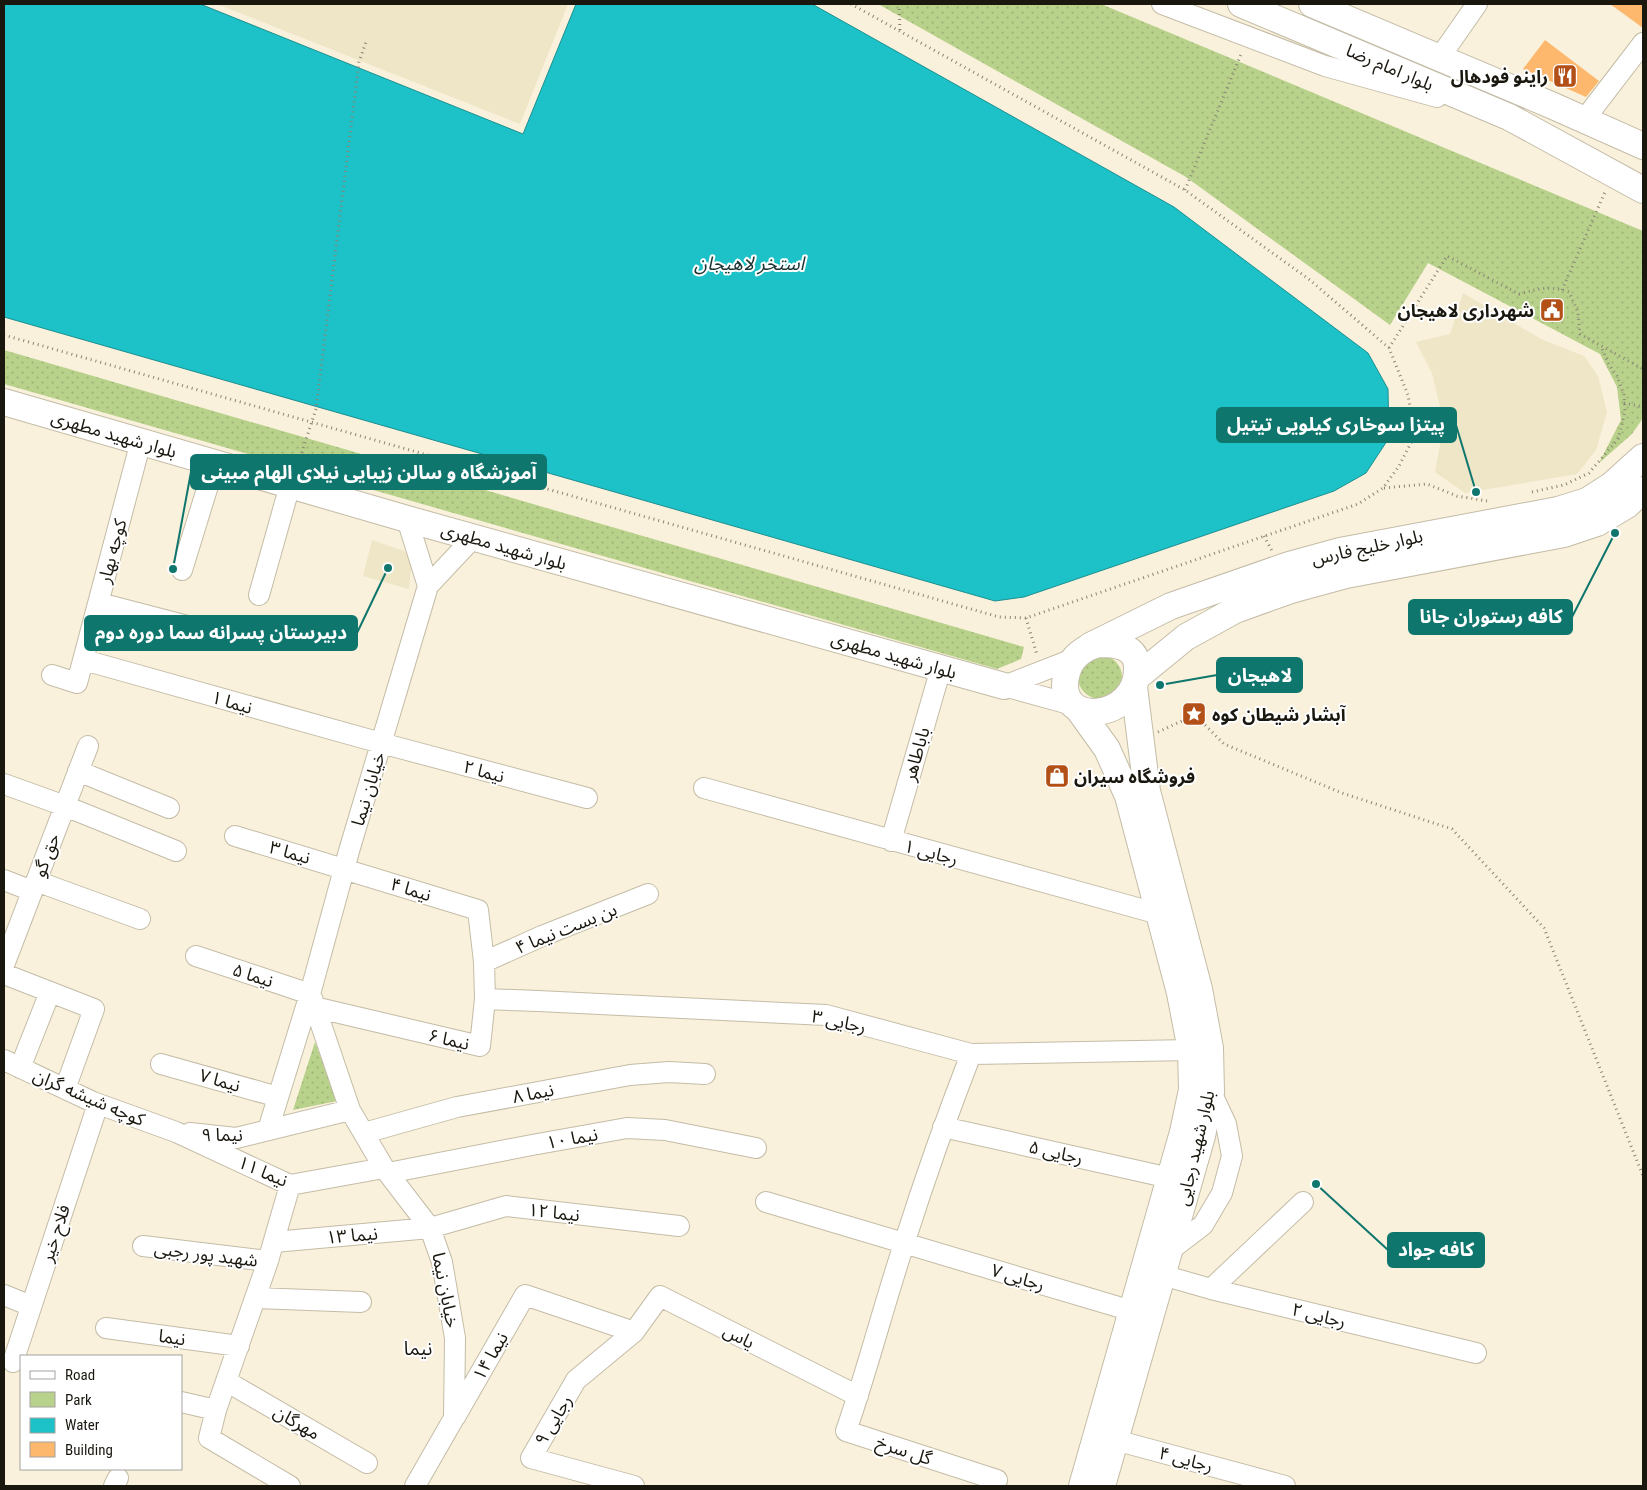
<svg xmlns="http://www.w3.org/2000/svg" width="1647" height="1490" viewBox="0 0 1647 1490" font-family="'Roboto Condensed','Noto Sans Arabic',sans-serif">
	<defs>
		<pattern id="green-dots" width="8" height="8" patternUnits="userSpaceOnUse" patternTransform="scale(1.25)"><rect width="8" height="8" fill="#b9d28b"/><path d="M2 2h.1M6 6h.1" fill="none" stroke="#9eb477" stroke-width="1.8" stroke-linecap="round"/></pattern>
	</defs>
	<rect width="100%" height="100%" fill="#f9f1db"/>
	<path fill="#efe5c7" d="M217,4H568L520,124Z
		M1463,293L1541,339L1584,356L1598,376L1607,412L1596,450L1577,474L1465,493L1435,472L1441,439L1440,407L1432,373L1416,342L1450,334Z
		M372,540L404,551L412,559L409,589L363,576Z"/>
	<path fill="url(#green-dots)" d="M878,4H1101L1643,231V418L1632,434L1599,463L1621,420L1617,387L1600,354L1428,263L1390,325L1186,177Z
		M4,350L1024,647L1021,659L997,669L4,384Z
		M1078 677a22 22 0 1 1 44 0a22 22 0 1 1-44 0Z
		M315,1042L337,1101L293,1110Z"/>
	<path fill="#1dc2c8" stroke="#1c8f90" d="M4,4H200L523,134L576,4H812L1174,207L1368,353L1388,389L1389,438L1366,473L1334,491L1024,597L995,601L4,317Z"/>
	<path fill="#feb86e" d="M1610,4H1643V28Z
		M1545,40L1599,81L1586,97L1523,69Z"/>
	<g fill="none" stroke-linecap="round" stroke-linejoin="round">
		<defs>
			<path id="minor" d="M1162,4L1325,66L1437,97
				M1440,57L1477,4
				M1584,120L1643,43
				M407,519L428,586
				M182,570L215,463
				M259,595L290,485
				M99,603L214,633
				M84,660L381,743L587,798
				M52,675L77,683L141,441
				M1004,686L1073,659
				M1004,686L1073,705
				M78,771L169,808
				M4,784L65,806L176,851
				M704,788L1159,914
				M235,836L478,910L484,962L485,999L480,1046L314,1007
				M891,841L941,668
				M4,880L32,891
				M36,881L140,919
				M196,956L310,994
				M484,962L542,936L648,894
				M4,965L88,746
				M4,974L94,1009L65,1089
				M312,998L350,1110L384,1168L430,1228L442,1262L455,1338L454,1418L415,1486
				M485,999L538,1001L826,1015L971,1054L1191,1050
				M971,1054C947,1116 925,1178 905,1241C884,1304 868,1368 846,1431L997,1480
				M4,1060L93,1102L176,1132L290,1185L384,1168
				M161,1064L278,1097
				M20,1068L50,992
				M943,1127L1170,1178
				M268,1130L310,994L349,851L428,586L474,537
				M190,1133L236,1138L350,1110
				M364,1133L457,1107L630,1075L669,1072L705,1074
				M388,1173L532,1145L627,1128L665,1130L756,1148
				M766,1202L1132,1311
				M274,1242L430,1228L506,1206L679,1226
				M143,1246L268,1261
				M1169,1251L1203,1225L1222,1193L1232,1156L1226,1124L1211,1092
				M1162,1275L1211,1289L1476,1353
				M1211,1289L1303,1202
				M4,1295L31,1306
				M256,1298L361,1302
				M106,1328L239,1346
				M13,1362L98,1104
				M226,1381L367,1463
				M181,1402L216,1410
				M455,1417L525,1295L634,1332
				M1115,1440L1285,1486
				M114,1486L118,1478
				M290,1486L209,1438L216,1410L268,1261L290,1185
				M634,1486L531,1458L576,1380L634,1332L660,1296L858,1396"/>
			<path id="major" d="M1241,4L1509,117L1643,190
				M1312,4L1551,105L1643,146
				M4,402L407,519L1004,686
				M1100,644C1116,644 1136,646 1137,666C1140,722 1051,730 1067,672C1072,656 1085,647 1100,644Z
				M1090,646L1171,606L1289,565L1340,551L1558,510L1587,501L1612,485L1643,457
				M1137,677L1186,637L1235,610L1291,590L1346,575L1564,534L1597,523L1627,505L1643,490
				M1079,710L1107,749L1128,796L1180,993L1191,1050L1192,1090L1183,1132L1082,1486
				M1102,1486L1202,1136L1211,1092L1210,1048L1199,989L1147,791L1134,687"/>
		</defs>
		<use href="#minor" stroke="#c4bca7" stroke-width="22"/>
		<use href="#major" stroke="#c4bca7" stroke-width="28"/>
		<path stroke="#8a8576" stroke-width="3" stroke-dasharray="1 4" stroke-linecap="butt" d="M899,4L900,30
			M1185,190L1242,52
			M1562,290L1605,192
			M4,335L999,617L1026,618L1358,504L1383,488L1399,466L1415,435L1408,395L1389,348L1310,280L1185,190L851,4
			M1389,348L1447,256L1519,294C1538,289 1550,285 1569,292L1578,312L1580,334L1643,369
			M1624,403L1643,407
			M297,467L316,409L359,62L367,39
			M1384,488L1427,484L1457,496L1487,501
			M1532,492L1564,485L1589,473L1618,439L1625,412L1624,395L1617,376L1608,363L1601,346
			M1264,536L1272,551
			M1026,618L1037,655
			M1158,732L1195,715L1224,744L1342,793L1452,829L1544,928L1643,1176"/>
		<use href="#minor" stroke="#fff" stroke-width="20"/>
		<use href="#major" stroke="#fff" stroke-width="26"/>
	</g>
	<defs>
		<symbol id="restaurant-square" viewBox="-11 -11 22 22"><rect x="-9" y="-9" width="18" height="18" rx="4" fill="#b35018" stroke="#fff"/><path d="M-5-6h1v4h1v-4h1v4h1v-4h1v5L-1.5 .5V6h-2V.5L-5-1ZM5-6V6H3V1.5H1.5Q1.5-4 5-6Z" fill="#fff"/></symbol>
		<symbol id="civic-square" viewBox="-11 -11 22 22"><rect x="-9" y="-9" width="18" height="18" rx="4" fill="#b35018" stroke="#fff"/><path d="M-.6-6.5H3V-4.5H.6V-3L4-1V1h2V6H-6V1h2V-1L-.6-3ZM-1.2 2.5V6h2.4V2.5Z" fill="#fff"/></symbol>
		<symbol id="sight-square" viewBox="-11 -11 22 22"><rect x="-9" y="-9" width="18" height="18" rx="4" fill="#b35018" stroke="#fff"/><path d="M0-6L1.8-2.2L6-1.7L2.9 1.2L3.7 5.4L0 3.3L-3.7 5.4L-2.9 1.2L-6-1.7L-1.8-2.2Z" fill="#fff"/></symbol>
		<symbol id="shop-square" viewBox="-11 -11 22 22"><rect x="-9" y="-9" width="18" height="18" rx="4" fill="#b35018" stroke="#fff"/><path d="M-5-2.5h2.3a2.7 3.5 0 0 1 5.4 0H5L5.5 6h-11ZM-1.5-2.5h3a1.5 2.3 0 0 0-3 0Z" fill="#fff"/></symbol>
	</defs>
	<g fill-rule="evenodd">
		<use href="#restaurant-square" x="1551" y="62" width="28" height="28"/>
		<use href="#civic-square" x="1538" y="296" width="28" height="28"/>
		<use href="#sight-square" x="1180" y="700" width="28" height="28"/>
		<use href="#shop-square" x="1043" y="762" width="28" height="28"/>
	</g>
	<g text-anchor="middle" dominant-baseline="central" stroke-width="4" stroke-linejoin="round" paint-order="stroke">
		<g font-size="18" fill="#1a170f" stroke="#fff">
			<text transform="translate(1390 67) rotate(23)">بلوار امام رضا</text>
			<text transform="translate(114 434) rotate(16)">بلوار شهید مطهری</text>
			<text transform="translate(504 546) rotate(16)">بلوار شهید مطهری</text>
			<text transform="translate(1367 547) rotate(-12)">بلوار خلیج فارس</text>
			<text transform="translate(112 551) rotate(-75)">کوچه بهار</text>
			<text transform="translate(894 655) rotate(16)">بلوار شهید مطهری</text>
			<text transform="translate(232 702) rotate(16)">نیما ۱</text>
			<text transform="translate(916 754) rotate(-74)">باباطاهر</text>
			<text transform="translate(484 771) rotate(15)">نیما ۲</text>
			<text transform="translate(368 789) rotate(-73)">خیابان نیما</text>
			<text transform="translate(290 852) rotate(16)">نیما ۳</text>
			<text transform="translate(931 852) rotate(15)">رجایی ۱</text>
			<text transform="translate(46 855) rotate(-69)">حق گو</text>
			<text transform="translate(411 889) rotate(17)">نیما ۴</text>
			<text transform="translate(566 928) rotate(-22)">بن بست نیما ۴</text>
			<text transform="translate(253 975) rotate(18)">نیما ۵</text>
			<text transform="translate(839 1021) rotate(12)">رجایی ۳</text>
			<text transform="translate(449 1039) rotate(13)">نیما ۶</text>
			<text transform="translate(220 1080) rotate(16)">نیما ۷</text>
			<text transform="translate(533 1093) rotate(-11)">نیما ۸</text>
			<text transform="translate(89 1097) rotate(23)">کوچه شیشه گران</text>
			<text x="222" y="1134">نیما ۹</text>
			<text transform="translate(572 1138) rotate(-10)">نیما ۱۰</text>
			<text transform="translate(1195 1148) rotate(-77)">بلوار شهید رجایی</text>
			<text transform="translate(1056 1152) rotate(13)">رجایی ۵</text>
			<text transform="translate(263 1171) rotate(23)">نیما ۱۱</text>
			<text transform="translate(554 1212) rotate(6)">نیما ۱۲</text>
			<text transform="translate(55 1233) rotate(-72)">فلاح خیر</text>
			<text transform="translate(352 1235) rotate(-5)">نیما ۱۳</text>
			<text transform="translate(206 1254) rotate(7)">شهید پور رجبی</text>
			<text transform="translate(1018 1277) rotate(17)">رجایی ۷</text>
			<text transform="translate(446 1290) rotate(79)">خیابان نیما</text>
			<text transform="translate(1319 1315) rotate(14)">رجایی ۲</text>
			<text transform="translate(739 1336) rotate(27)">یاس</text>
			<text transform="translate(172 1337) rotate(8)">نیما</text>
			<text transform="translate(490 1356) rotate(-60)">نیما ۱۴</text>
			<text transform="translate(553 1420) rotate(-59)">رجایی ۹</text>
			<text transform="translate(297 1422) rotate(30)">مهرگان</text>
			<text transform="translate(904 1450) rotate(18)">گل سرخ</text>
			<text transform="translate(1186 1459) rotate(15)">رجایی ۴</text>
		</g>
		<g font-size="18" font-weight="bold" fill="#1a170f" stroke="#fff" text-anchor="end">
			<text x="1548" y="76">راینو فودهال</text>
			<text x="1534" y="310">شهرداری لاهیجان</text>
			<text x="1212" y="714" text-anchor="start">آبشار شیطان کوه</text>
			<text x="1074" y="776" text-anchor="start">فروشگاه سیران</text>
		</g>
		<g font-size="19" font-style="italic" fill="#1a3334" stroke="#fff">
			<text x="749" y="263">استخر لاهیجان</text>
		</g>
		<g font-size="19" fill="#1a170f" stroke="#fff">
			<text x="418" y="1348">نیما</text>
		</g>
	</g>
	<path fill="none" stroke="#0f766e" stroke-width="2" d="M1476 492L1456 425M173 569L191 472M1615 533L1572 617M388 568L357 633M1160 685L1217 675M1316 1184L1388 1250"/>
	<g fill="#0f766e" stroke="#fff" stroke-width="2">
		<circle cx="1476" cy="492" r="5"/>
		<circle cx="173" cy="569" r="5"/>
		<circle cx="1615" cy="533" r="5"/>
		<circle cx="388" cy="568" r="5"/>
		<circle cx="1160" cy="685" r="5"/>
		<circle cx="1316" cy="1184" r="5"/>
	</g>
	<g fill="#0f766e" stroke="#0f766e" stroke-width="2">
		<rect x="1217" y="408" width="239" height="34" rx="5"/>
		<rect x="191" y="455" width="355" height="34" rx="5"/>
		<rect x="1409" y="600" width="163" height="34" rx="5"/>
		<rect x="85" y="616" width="272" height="34" rx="5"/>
		<rect x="1217" y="658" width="85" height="34" rx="5"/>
		<rect x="1388" y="1233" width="96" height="34" rx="5"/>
	</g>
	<g font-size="19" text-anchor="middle" font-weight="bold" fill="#fff">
		<text x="1336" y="431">پیتزا سوخاری کیلویی تیتیل</text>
		<text x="369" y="479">آموزشگاه و سالن زیبایی نیلای الهام مبینی</text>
		<text x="1491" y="623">کافه رستوران جانا</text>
		<text x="221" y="639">دبیرستان پسرانه سما دوره دوم</text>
		<text x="1260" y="682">لاهيجان</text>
		<text x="1436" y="1256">کافه جواد</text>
	</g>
	<rect width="1647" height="1490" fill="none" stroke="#1a170f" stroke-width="10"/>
	<rect x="20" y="1355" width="162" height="115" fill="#ffffff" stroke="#a3a29f"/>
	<rect x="30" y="1371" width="25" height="8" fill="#ffffff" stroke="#a3a29f"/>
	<text x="65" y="1380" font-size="15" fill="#1a170f">Road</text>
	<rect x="30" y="1392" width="25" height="15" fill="#b9d28b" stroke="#a3a29f"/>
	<text x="65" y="1405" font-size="15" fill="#1a170f">Park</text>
	<rect x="30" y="1418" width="25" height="15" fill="#1dc2c8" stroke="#a3a29f"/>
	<text x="65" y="1430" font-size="15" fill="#1a170f">Water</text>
	<rect x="30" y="1442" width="25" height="15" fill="#feb86e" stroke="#a3a29f"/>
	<text x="65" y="1455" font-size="15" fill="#1a170f">Building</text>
</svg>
